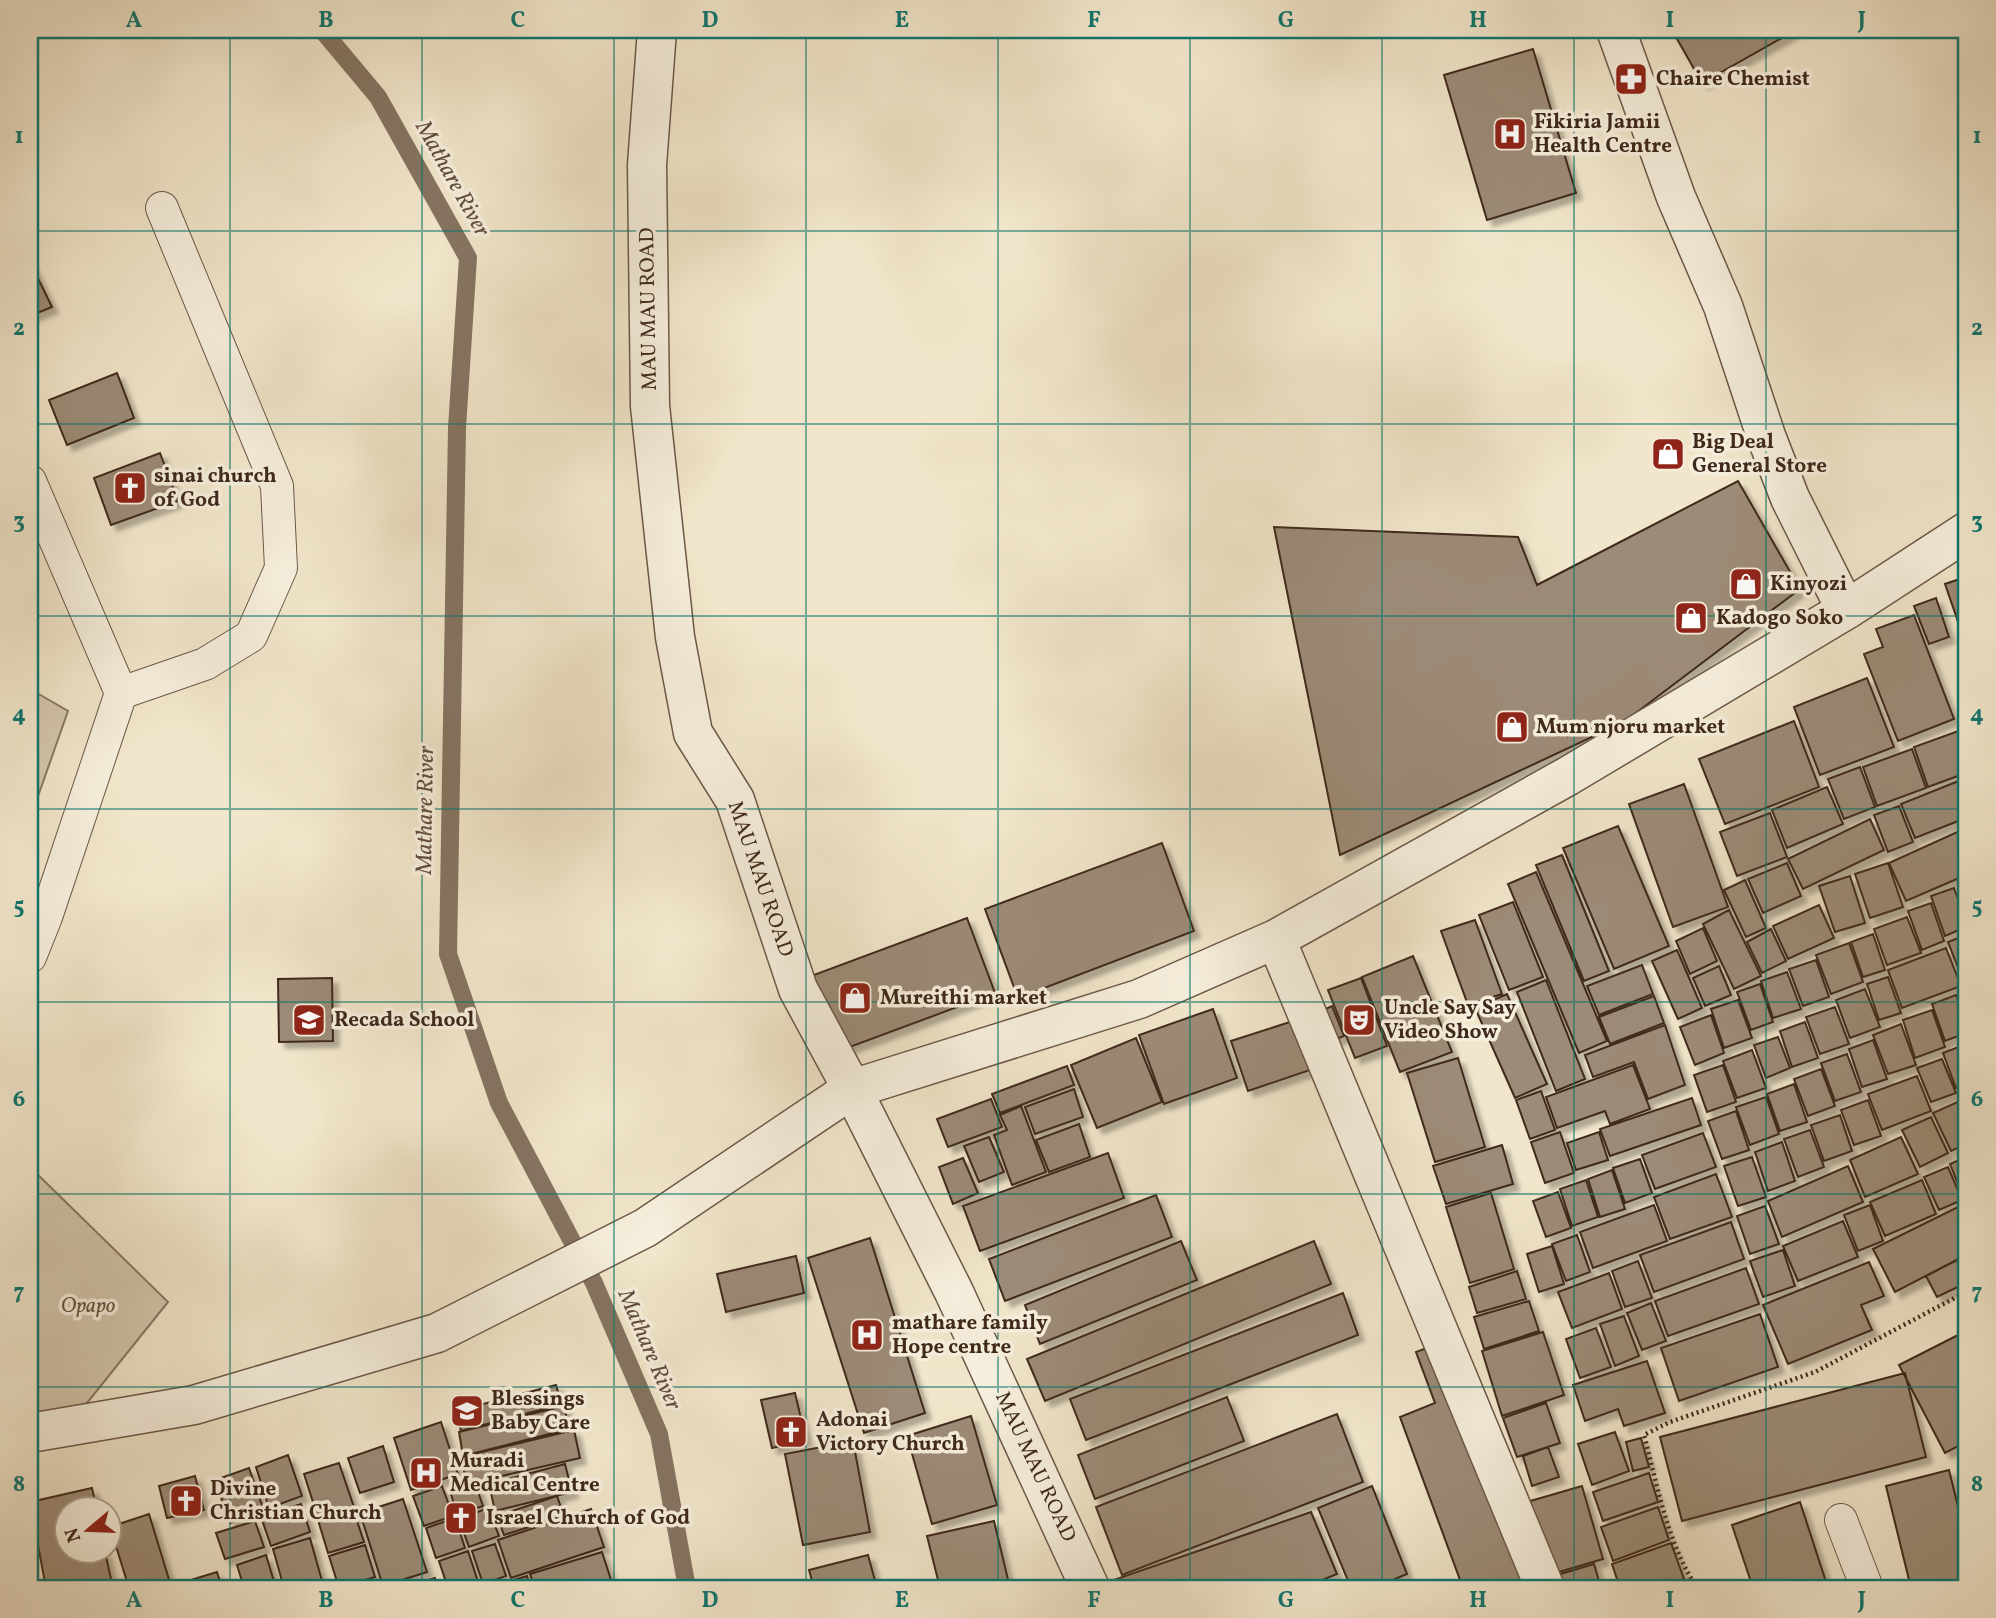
<svg xmlns="http://www.w3.org/2000/svg" width="1996" height="1618" viewBox="0 0 1996 1618" font-family="Vollkorn,serif">
	<defs>
		<filter id="shadow"><feDropShadow dx="6" dy="6" stdDeviation="2" flood-color="#0004"/></filter>
	</defs>
	<rect width="100%" height="100%" fill="#f1e6cb"/>
	<filter id="stains"><feTurbulence type="fractalNoise" baseFrequency=".00286" numOctaves="4"/><feColorMatrix values="0 0 0 0 .2 0 0 0 0 .09 0 0 0 0 .02 0 0 0 .5 -.17"/></filter>
	<radialGradient id="worn" r=".72"><stop offset=".6" stop-color="#630" stop-opacity="0"/><stop offset="1" stop-color="#630" stop-opacity=".3"/></radialGradient>
	<path fill="#d3c6ad" stroke="#897864" stroke-width="2" d="M30,689L68,711L30,819Z
		M30,1167L168,1302L79,1413L30,1416Z"/>
	<g fill="none" stroke-linecap="round" stroke-linejoin="round">
		<path stroke="#857462" stroke-width="18" d="M322,30L378,97L468,258L457,428L448,954L499,1103L594,1283L659,1434L687,1588"/>
	</g>
	<path fill="#9c8b77" stroke="#3f291c" stroke-width="2" filter="url(#shadow)" d="M1672,30H1796L1702,83Z
		M1533,49L1576,193L1487,220L1444,75Z
		M30,262L52,307L30,316Z
		M117,373L134,418L67,445L49,400Z
		M160,453L178,501L111,525L94,478Z
		M1738,481L1800,589L1624,722L1340,855L1274,527L1518,537L1537,585Z
		M1966,577V645L1945,584Z
		M1936,598L1949,637L1929,644L1914,606Z
		M1914,615L1954,719L1898,741L1864,654L1883,647L1876,629Z
		M1867,678L1894,747L1820,775L1794,707Z
		M1794,721L1819,787L1725,824L1699,759Z
		M1961,730L1966,745V773L1928,787L1914,747Z
		M1912,749L1926,788L1877,806L1863,767Z
		M1860,767L1875,807L1844,819L1828,779Z
		M1966,778V818L1915,838L1901,804Z
		M1684,784L1728,907L1673,927L1629,804Z
		M1827,787L1843,824L1787,848L1772,810Z
		M1899,806L1913,842L1888,852L1874,815Z
		M1770,813L1787,857L1737,876L1720,832Z
		M1870,819L1884,850L1803,889L1788,859Z
		M1618,826L1669,946L1614,969L1563,848Z
		M1966,828V875L1906,901L1889,863Z
		M1162,843L1194,931L1018,998L985,909Z
		M1562,855L1609,971L1584,981L1536,865Z
		M1787,863L1801,896L1763,913L1748,879Z
		M1888,863L1903,907L1870,918L1855,874Z
		M1536,872L1607,1041L1579,1053L1508,884Z
		M1850,876L1865,923L1835,932L1819,886Z
		M1745,880L1766,928L1746,937L1724,890Z
		M1966,880V908L1958,882Z
		M1954,888L1966,921V927L1945,936L1931,896Z
		M1513,902L1543,977L1509,990L1479,915Z
		M1931,903L1944,941L1922,950L1908,911Z
		M1819,905L1834,938L1788,959L1773,926Z
		M1729,910L1761,976L1734,989L1703,924Z
		M1907,917L1921,953L1887,965L1874,929Z
		M967,918L995,993L839,1051L811,976Z
		M1475,920L1502,994L1468,1005L1441,931Z
		M1703,928L1717,961L1690,974L1676,941Z
		M1771,929L1786,961L1762,973L1747,942Z
		M1873,934L1885,970L1863,977L1851,942Z
		M1966,935V976L1962,978L1948,942Z
		M1849,943L1863,982L1831,994L1816,955Z
		M1946,948L1961,986L1902,1008L1888,970Z
		M1677,950L1702,1008L1678,1019L1652,961Z
		M1413,956L1452,1052L1400,1072L1362,977Z
		M1816,960L1829,997L1803,1006L1789,969Z
		M1642,965L1653,994L1599,1015L1587,986Z
		M1719,966L1731,995L1705,1006L1693,978Z
		M1787,972L1801,1009L1773,1018L1761,981Z
		M1888,977L1901,1013L1879,1020L1867,984Z
		M332,978L333,1041L279,1042L278,979Z
		M1361,978L1387,1046L1355,1058L1328,990Z
		M1546,980L1585,1079L1556,1091L1517,992Z
		M1760,984L1773,1022L1751,1030L1737,992Z
		M1865,989L1880,1027L1850,1038L1836,1000Z
		M1507,994L1547,1084L1515,1098L1475,1008Z
		M1956,995L1966,1021V1033L1945,1041L1932,1004Z
		M1654,996L1664,1023L1610,1044L1599,1017Z
		M1738,1000L1752,1038L1724,1048L1711,1009Z
		M1332,1006L1344,1036L1311,1049L1299,1021Z
		M1835,1007L1849,1044L1820,1054L1806,1017Z
		M1213,1009L1237,1078L1164,1104L1139,1035Z
		M1932,1010L1945,1047L1915,1058L1903,1020Z
		M1711,1015L1724,1053L1695,1065L1680,1027Z
		M1296,1020L1313,1069L1248,1091L1231,1041Z
		M1805,1022L1818,1058L1792,1067L1780,1031Z
		M1901,1024L1916,1065L1888,1074L1873,1035Z
		M1665,1025L1685,1085L1648,1099L1634,1062L1593,1077L1585,1055Z
		M1778,1037L1790,1068L1766,1078L1754,1045Z
		M1136,1038L1162,1102L1097,1128L1071,1065Z
		M1873,1040L1887,1079L1862,1087L1849,1049Z
		M1966,1044V1085L1956,1088L1943,1053Z
		M1752,1050L1766,1088L1737,1098L1723,1061Z
		M1847,1054L1861,1092L1835,1101L1821,1063Z
		M1458,1058L1485,1147L1435,1162L1407,1073Z
		M1942,1059L1956,1093L1931,1102L1917,1068Z
		M1633,1065L1650,1109L1610,1124L1605,1111L1557,1128L1546,1097Z
		M1723,1065L1736,1102L1707,1112L1694,1075Z
		M1067,1066L1074,1085L1000,1113L992,1094Z
		M1821,1069L1835,1106L1808,1116L1794,1079Z
		M1917,1076L1931,1111L1882,1130L1868,1094Z
		M1794,1084L1807,1122L1780,1131L1767,1094Z
		M1074,1089L1083,1117L1035,1134L1025,1107Z
		M1541,1091L1555,1130L1530,1139L1516,1100Z
		M1766,1097L1779,1134L1750,1145L1736,1107Z
		M1692,1098L1701,1125L1610,1156L1600,1129Z
		M991,1099L1002,1127L948,1147L937,1119Z
		M1868,1100L1881,1136L1854,1145L1841,1110Z
		M1962,1100L1966,1109V1144L1951,1151L1933,1113Z
		M1021,1106L1046,1172L1012,1185L994,1135L1007,1130L1000,1115Z
		M1736,1111L1749,1150L1722,1159L1708,1121Z
		M1840,1115L1852,1151L1824,1161L1811,1125Z
		M1931,1117L1948,1153L1920,1167L1902,1130Z
		M1079,1124L1090,1157L1049,1172L1036,1140Z
		M1810,1130L1824,1167L1798,1177L1784,1139Z
		M1560,1132L1574,1173L1545,1183L1531,1142Z
		M1599,1132L1608,1160L1576,1170L1567,1143Z
		M1703,1133L1716,1167L1655,1189L1642,1155Z
		M989,1137L1004,1172L979,1182L964,1146Z
		M1901,1137L1918,1174L1865,1197L1850,1160Z
		M1782,1142L1795,1181L1768,1191L1755,1152Z
		M1502,1145L1513,1184L1446,1204L1433,1166Z
		M1108,1153L1124,1198L980,1251L963,1206Z
		M1752,1157L1766,1197L1738,1206L1724,1166Z
		M1966,1157V1198L1964,1199L1950,1164Z
		M963,1158L978,1193L953,1204L939,1167Z
		M1640,1159L1652,1193L1625,1203L1613,1168Z
		M1848,1166L1863,1202L1782,1237L1768,1201Z
		M1948,1167L1962,1200L1939,1210L1924,1177Z
		M1612,1170L1625,1209L1600,1217L1588,1179Z
		M1716,1174L1732,1217L1670,1239L1654,1197Z
		M1586,1180L1598,1217L1572,1226L1560,1189Z
		M1922,1180L1936,1214L1885,1236L1870,1202Z
		M1558,1192L1571,1228L1546,1237L1533,1201Z
		M1491,1193L1514,1269L1470,1283L1446,1207Z
		M1156,1195L1172,1237L1005,1301L989,1259Z
		M1966,1203V1255L1895,1292L1873,1249Z
		M1654,1205L1667,1241L1593,1268L1580,1232Z
		M1870,1205L1883,1241L1858,1251L1844,1215Z
		M1765,1206L1779,1244L1750,1254L1737,1216Z
		M1843,1221L1858,1257L1798,1281L1783,1246Z
		M1731,1222L1744,1259L1654,1292L1640,1255Z
		M1577,1235L1590,1272L1566,1281L1552,1244Z
		M870,1238L925,1413L864,1433L808,1258Z
		M1181,1241L1197,1280L1040,1344L1025,1305Z
		M1314,1241L1331,1284L1045,1401L1027,1359Z
		M1552,1246L1564,1284L1539,1292L1527,1254Z
		M1783,1250L1795,1286L1763,1297L1750,1261Z
		M796,1256L804,1293L726,1312L717,1274Z
		M1957,1260L1966,1283L1937,1297L1926,1276Z
		M1638,1261L1652,1298L1625,1307L1612,1271Z
		M1869,1262L1884,1296L1861,1305L1872,1330L1788,1364L1763,1305Z
		M1746,1268L1759,1304L1668,1336L1655,1301Z
		M1517,1271L1526,1299L1477,1313L1469,1287Z
		M1609,1273L1622,1309L1572,1328L1558,1292Z
		M1343,1293L1358,1335L1086,1440L1070,1399Z
		M1529,1301L1539,1331L1484,1349L1474,1317Z
		M1651,1303L1666,1341L1642,1350L1627,1313Z
		M1760,1314L1778,1367L1679,1401L1661,1348Z
		M1624,1316L1639,1356L1615,1366L1600,1324Z
		M1596,1328L1611,1367L1580,1378L1566,1339Z
		M1966,1331V1442L1945,1453L1899,1365Z
		M1543,1332L1564,1395L1502,1416L1482,1351Z
		M1450,1339L1542,1588H1463L1400,1417L1435,1403L1416,1352Z
		M1647,1361L1665,1413L1624,1426L1618,1409L1585,1421L1573,1385Z
		M1905,1373L1926,1457L1682,1521L1660,1437Z
		M556,1385L562,1404L461,1431L456,1411Z
		M795,1393L806,1440L772,1448L761,1400Z
		M1227,1397L1244,1441L1095,1499L1078,1455Z
		M1546,1403L1560,1443L1517,1457L1503,1418Z
		M564,1406L569,1429L463,1456L459,1432Z
		M1337,1414L1363,1482L1122,1575L1096,1507Z
		M971,1416L997,1505L932,1524L907,1436Z
		M441,1422L458,1474L411,1490L394,1438Z
		M574,1430L580,1458L467,1484L461,1457Z
		M1615,1432L1629,1471L1592,1485L1578,1444Z
		M1641,1438L1649,1467L1633,1471L1626,1442Z
		M853,1441L870,1532L803,1545L785,1454Z
		M383,1446L394,1482L360,1493L348,1458Z
		M1548,1447L1559,1477L1532,1486L1523,1456Z
		M288,1455L302,1496L269,1508L256,1467Z
		M339,1463L354,1507L318,1518L304,1474Z
		M565,1464L572,1492L495,1511L489,1484Z
		M249,1468L264,1511L230,1523L215,1480Z
		M1949,1470L1966,1539V1588H1911L1886,1486Z
		M1649,1473L1658,1502L1603,1521L1593,1492Z
		M195,1476L204,1510L167,1518L159,1486Z
		M442,1486L453,1516L424,1526L413,1496Z
		M476,1486L483,1506L457,1514L451,1494Z
		M1372,1486L1407,1574L1374,1588H1351L1318,1508Z
		M1582,1486L1603,1559L1542,1577L1520,1504Z
		M92,1488L97,1510H66V1552H105L113,1588H46L30,1502Z
		M557,1496L564,1516L504,1535L497,1516Z
		M403,1499L427,1572L383,1586L360,1513Z
		M1800,1502L1828,1588H1753L1732,1525Z
		M301,1504L310,1532L271,1546L261,1517Z
		M1658,1507L1669,1540L1613,1561L1601,1527Z
		M488,1508L499,1536L469,1547L459,1519Z
		M353,1509L364,1542L328,1553L318,1520Z
		M591,1509L604,1547L511,1578L498,1540Z
		M1311,1512L1337,1574L1303,1588H1100L1099,1585Z
		M149,1514L171,1586L217,1572L222,1588H129L110,1527Z
		M455,1518L465,1548L436,1558L426,1528Z
		M255,1521L264,1547L225,1559L216,1533Z
		M994,1521L1010,1588H940L927,1536Z
		M310,1538L324,1588H284L273,1549Z
		M1671,1543L1684,1579L1658,1588H1620L1612,1564Z
		M495,1544L506,1576L483,1584L472,1551Z
		M365,1545L375,1577L339,1588L329,1556Z
		M468,1551L480,1588H448L439,1561Z
		M602,1552L612,1583L595,1588H535L530,1574Z
		M266,1555L276,1588H244L237,1565Z
		M868,1555L877,1588H814L809,1570Z
		M1594,1564L1601,1588H1550L1547,1578Z
		M527,1576L531,1588H487Z
		M435,1578L438,1588H402Z
		M376,1580L378,1588H349Z
		M1690,1581L1693,1588H1670Z"/>
	<g fill="none" stroke-linecap="round" stroke-linejoin="round">
		<defs>
			<path id="lane" d="M30,481L121,693L46,917L30,957
				M121,693L205,664L251,636L281,568L277,486L162,208
				M1841,1520L1867,1588"/>
			<path id="street" d="M657,30L647,165L650,406L675,637L693,733L735,800L798,989L852,1089L954,1292L1090,1588
				M1616,30L1676,197L1723,306L1766,436L1790,498L1846,610
				M1276,939L1545,1588
				M30,1433L194,1405L437,1333L645,1228L852,1089L1139,999L1276,939L1568,776L1846,610L1966,532"/>
		</defs>
		<use href="#lane" stroke="#6c5848" stroke-width="34"/>
		<use href="#street" stroke="#6c5848" stroke-width="41"/>
		<path stroke="#3f291c" stroke-width="4.5" stroke-dasharray="2 3.5" stroke-linecap="butt" d="M1697,1588C1667,1542 1658,1488 1644,1435L1670,1422L1815,1372L1966,1292"/>
		<use href="#lane" stroke="#f6efdd" stroke-width="32"/>
		<use href="#street" stroke="#f6efdd" stroke-width="38"/>
	</g>
	<path fill="none" stroke="#0f766e" stroke-width="2" stroke-opacity="0.55" d="M230,30V1588M422,30V1588M614,30V1588M806,30V1588M998,30V1588M1190,30V1588M1382,30V1588M1574,30V1588M1766,30V1588M30,231H1966M30,424H1966M30,616H1966M30,809H1966M30,1002H1966M30,1194H1966M30,1387H1966"/>
	<defs>
		<symbol id="pharmacy-square" viewBox="-11 -11 22 22"><rect x="-9" y="-9" width="18" height="18" rx="4" fill="#8f2418" stroke="#f6efdd"/><path d="M-2-6h4v4h4v4h-4v4h-4v-4h-4v-4h4Z" fill="#fff"/></symbol>
		<symbol id="hospital-square" viewBox="-11 -11 22 22"><rect x="-9" y="-9" width="18" height="18" rx="4" fill="#8f2418" stroke="#f6efdd"/><path d="M-5-5h3v3.5h4V-5h3V5h-3V1.5h-4V5h-3Z" fill="#fff"/></symbol>
		<symbol id="shop-square" viewBox="-11 -11 22 22"><rect x="-9" y="-9" width="18" height="18" rx="4" fill="#8f2418" stroke="#f6efdd"/><path d="M-5-2.5h2.3a2.7 3.5 0 0 1 5.4 0H5L5.5 6h-11ZM-1.5-2.5h3a1.5 2.3 0 0 0-3 0Z" fill="#fff"/></symbol>
		<symbol id="church-square" viewBox="-11 -11 22 22"><rect x="-9" y="-9" width="18" height="18" rx="4" fill="#8f2418" stroke="#f6efdd"/><path d="M-1.2-6h2.4v3.5h3.3v2.4h-3.3V6h-2.4V-.1h-3.3v-2.4h3.3Z" fill="#fff"/></symbol>
		<symbol id="school-square" viewBox="-11 -11 22 22"><rect x="-9" y="-9" width="18" height="18" rx="4" fill="#8f2418" stroke="#f6efdd"/><path d="M0-5L7-2L0 1L-7-2ZM-4 1L0 2.5L4 1V4Q0 6-4 4Z" fill="#fff"/></symbol>
		<symbol id="theatre-square" viewBox="-11 -11 22 22"><rect x="-9" y="-9" width="18" height="18" rx="4" fill="#8f2418" stroke="#f6efdd"/><path d="M-5-5.5Q0-4 5-5.5V0Q5 5 0 6Q-5 5-5 0ZM-3.3-2.5H-1v1.5H-3.3ZM1-2.5H3.3v1.5H1ZM-2.8 1Q0 5.5 2.8 1Z" fill="#fff"/></symbol>
	</defs>
	<g fill-rule="evenodd">
		<use href="#pharmacy-square" x="1612" y="60" width="38" height="38"/>
		<use href="#hospital-square" x="1491" y="115" width="38" height="38"/>
		<use href="#shop-square" x="1649" y="435" width="38" height="38"/>
		<use href="#church-square" x="111" y="469" width="38" height="38"/>
		<use href="#shop-square" x="1727" y="565" width="38" height="38"/>
		<use href="#shop-square" x="1672" y="599" width="38" height="38"/>
		<use href="#shop-square" x="1493" y="708" width="38" height="38"/>
		<use href="#shop-square" x="836" y="979" width="38" height="38"/>
		<use href="#school-square" x="290" y="1001" width="38" height="38"/>
		<use href="#theatre-square" x="1340" y="1001" width="38" height="38"/>
		<use href="#hospital-square" x="848" y="1316" width="38" height="38"/>
		<use href="#school-square" x="448" y="1392" width="38" height="38"/>
		<use href="#church-square" x="772" y="1413" width="38" height="38"/>
		<use href="#hospital-square" x="407" y="1454" width="38" height="38"/>
		<use href="#church-square" x="167" y="1482" width="38" height="38"/>
		<use href="#church-square" x="442" y="1499" width="38" height="38"/>
	</g>
	<g text-anchor="middle" dominant-baseline="central" stroke-width="7" stroke-linejoin="round" paint-order="stroke">
		<g font-size="21" font-weight="bold" fill="#3f291c" stroke="#f6efdd" text-anchor="start">
			<text x="1656" y="79">Chaire Chemist</text>
			<text x="1534" y="122">Fikiria Jamii<tspan x="1534" dy="24">Health Centre</tspan></text>
			<text x="1692" y="442">Big Deal<tspan x="1692" dy="24">General Store</tspan></text>
			<text x="154" y="476">sinai church<tspan x="154" dy="24">of God</tspan></text>
			<text x="1770" y="584">Kinyozi</text>
			<text x="1716" y="618">Kadogo Soko</text>
			<text x="1536" y="727">Mum njoru market</text>
			<text x="880" y="998">Mureithi market</text>
			<text x="1384" y="1008">Uncle Say Say<tspan x="1384" dy="24">Video Show</tspan></text>
			<text x="334" y="1020">Recada School</text>
			<text x="892" y="1323">mathare family<tspan x="892" dy="24">Hope centre</tspan></text>
			<text x="491" y="1399">Blessings<tspan x="491" dy="24">Baby Care</tspan></text>
			<text x="816" y="1420">Adonai<tspan x="816" dy="24">Victory Church</tspan></text>
			<text x="450" y="1461">Muradi<tspan x="450" dy="24">Medical Centre</tspan></text>
			<text x="210" y="1489">Divine<tspan x="210" dy="24">Christian Church</tspan></text>
			<text x="486" y="1518">Israel Church of God</text>
		</g>
		<g font-size="21" fill="#3f291c" stroke="#f6efdd">
			<text transform="translate(649 309) rotate(-91)">MAU MAU ROAD</text>
			<text transform="translate(760 879) rotate(71)">MAU MAU ROAD</text>
			<text transform="translate(1035 1467) rotate(65)">MAU MAU ROAD</text>
		</g>
		<g font-size="21" font-style="italic" fill="#645040" stroke="#f6efdd">
			<text x="88" y="1306">Opapo</text>
		</g>
		<g font-size="23" font-style="italic" fill="#624e3f" stroke="#f6efdd">
			<text transform="translate(452 179) rotate(61)">Mathare River</text>
			<text transform="translate(426 810) rotate(-89)">Mathare River</text>
			<text transform="translate(649 1350) rotate(67)">Mathare River</text>
		</g>
	</g>
	<rect width="1996" height="1618" fill="none" stroke="#f1e6cb" stroke-width="77"/>
	<g transform="translate(88 1530) rotate(251)"><circle r="33" fill="#f6efdd" stroke="#ada090" stroke-width="2"/>
	<path d="M0-5L12 26L0 18L-12 26Z" fill="#8f2418"/>
	<text y="-10" font-size="19" font-weight="bold" text-anchor="middle" fill="#3f291c">N</text>
	</g>
	<rect x="38" y="38" width="1920" height="1542" fill="none" stroke="#0f766e" stroke-width="2.5"/>
	<g font-size="23" text-anchor="middle" font-weight="bold" fill="#0f766e">
		<text x="134" y="27">A</text>
		<text x="326" y="27">B</text>
		<text x="518" y="27">C</text>
		<text x="710" y="27">D</text>
		<text x="902" y="27">E</text>
		<text x="1094" y="27">F</text>
		<text x="1286" y="27">G</text>
		<text x="1478" y="27">H</text>
		<text x="1670" y="27">I</text>
		<text x="1862" y="27">J</text>
		<text x="19" y="143">1</text>
		<text x="1977" y="143">1</text>
		<text x="19" y="335">2</text>
		<text x="1977" y="335">2</text>
		<text x="19" y="528">3</text>
		<text x="1977" y="528">3</text>
		<text x="19" y="721">4</text>
		<text x="1977" y="721">4</text>
		<text x="19" y="913">5</text>
		<text x="1977" y="913">5</text>
		<text x="19" y="1106">6</text>
		<text x="1977" y="1106">6</text>
		<text x="19" y="1299">7</text>
		<text x="1977" y="1299">7</text>
		<text x="19" y="1491">8</text>
		<text x="1977" y="1491">8</text>
		<text x="134" y="1607">A</text>
		<text x="326" y="1607">B</text>
		<text x="518" y="1607">C</text>
		<text x="710" y="1607">D</text>
		<text x="902" y="1607">E</text>
		<text x="1094" y="1607">F</text>
		<text x="1286" y="1607">G</text>
		<text x="1478" y="1607">H</text>
		<text x="1670" y="1607">I</text>
		<text x="1862" y="1607">J</text>
	</g>
	<rect width="100%" height="100%" filter="url(#stains)"/>
	<rect width="100%" height="100%" fill="url(#worn)"/>
</svg>
